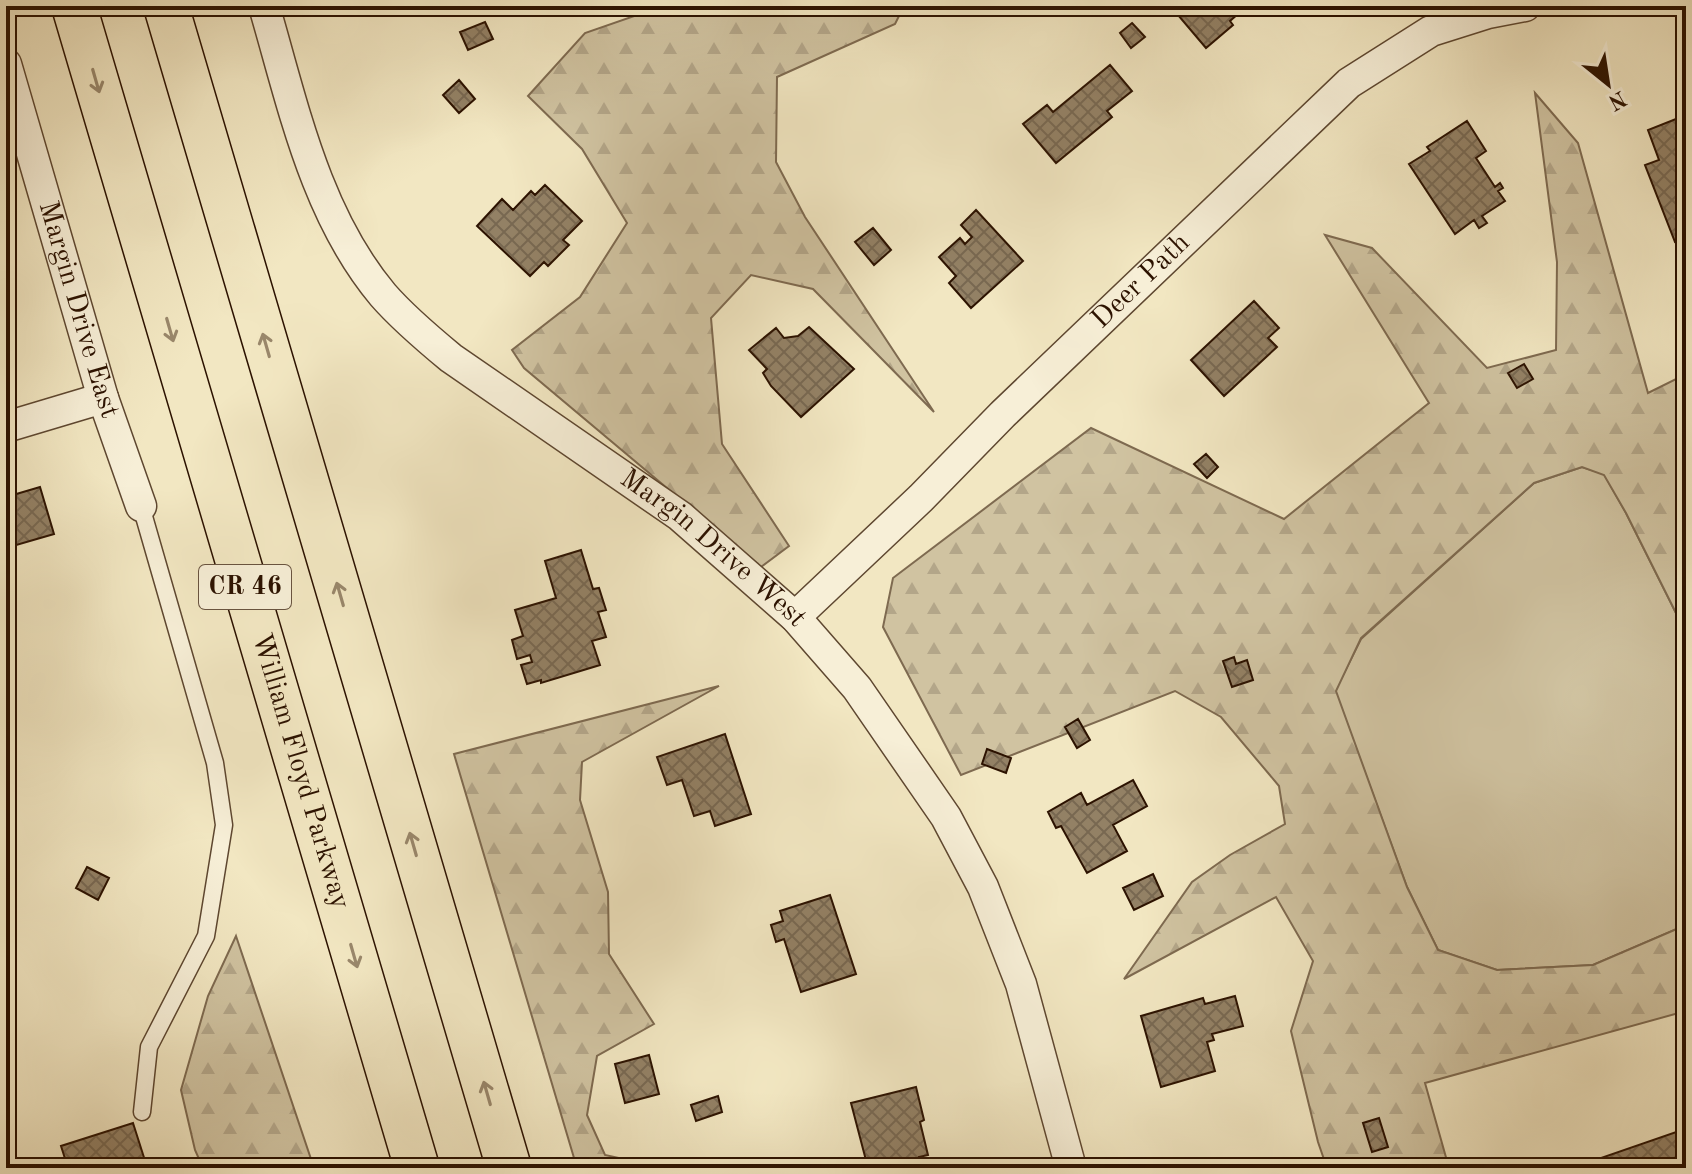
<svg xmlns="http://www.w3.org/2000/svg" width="1692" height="1174" viewBox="0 0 1692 1174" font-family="'Old Standard TT',serif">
	<defs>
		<pattern id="forest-firs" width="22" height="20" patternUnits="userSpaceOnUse" patternTransform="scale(2)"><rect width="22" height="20" fill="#d0c3a1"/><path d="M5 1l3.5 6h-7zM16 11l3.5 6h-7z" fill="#b3a689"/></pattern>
		<pattern id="building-cross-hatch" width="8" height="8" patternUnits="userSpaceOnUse" patternTransform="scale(2)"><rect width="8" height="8" fill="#938165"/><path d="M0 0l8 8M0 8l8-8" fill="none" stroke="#786851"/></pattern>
	</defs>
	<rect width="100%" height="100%" fill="#f2e7c2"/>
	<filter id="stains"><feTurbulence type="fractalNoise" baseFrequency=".0025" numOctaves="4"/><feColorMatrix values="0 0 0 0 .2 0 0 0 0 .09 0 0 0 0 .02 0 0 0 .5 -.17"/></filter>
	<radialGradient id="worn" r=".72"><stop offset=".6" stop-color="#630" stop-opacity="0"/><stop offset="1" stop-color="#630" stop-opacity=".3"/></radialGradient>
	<path fill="#d0c3a1" stroke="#7e6a50" stroke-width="2" d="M1582,467L1604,474L1626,513L1686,633V925L1593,965L1497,970L1438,950L1407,887L1335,691L1361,639L1534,483Z"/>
	<path fill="url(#forest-firs)" stroke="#7e6a50" stroke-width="2" d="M663,6H904L895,24L777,77L776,162L805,217L934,412L813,289L751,275L711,318L722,444L789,546L761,567L524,368L512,350L580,297L627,223L582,149L528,96L585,33Z
		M1535,93L1578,143L1648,393L1686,374V633L1626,513L1604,475L1582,467L1534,483L1361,638L1336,691L1407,887L1438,950L1497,970L1593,965L1686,925V1011L1425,1083L1449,1168H1327L1318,1142L1291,1031L1313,961L1276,897L1124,979L1192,882L1230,855L1285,824L1279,786L1221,717L1175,691L961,775L883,627L893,578L1091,428L1284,519L1429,403L1325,235L1372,248L1487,368L1556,350L1557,262Z
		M719,686L582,762L580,800L608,892L609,954L654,1024L597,1056L587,1115L605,1155L664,1168H577L454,754Z
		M236,936L314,1168H203L195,1150L181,1090L208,996Z"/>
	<path fill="url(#building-cross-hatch)" stroke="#2c1200" stroke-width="2" d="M368,6H400L371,15Z
		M1175,6H1247L1230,21L1233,25L1206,48L1172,8Z
		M485,22L493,39L468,50L460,32Z
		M1132,23L1145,37L1131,48L1120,33Z
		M1110,65L1132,91L1107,111L1112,117L1056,163L1023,124L1047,105L1053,112Z
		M459,80L475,99L459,113L443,95Z
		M1686,115V238L1675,242L1645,165L1659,160L1648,130Z
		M1467,121L1486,151L1476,158L1495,187L1500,183L1503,188L1498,191L1505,201L1482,216L1487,223L1479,228L1474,220L1455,234L1409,164L1430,151L1427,147Z
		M545,185L582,221L563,240L569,245L548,266L544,262L530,276L477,226L502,199L513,210L531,191L535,195Z
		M976,210L1023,261L971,308L949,283L956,276L939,257L960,238L965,244L972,237L961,225Z
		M873,228L891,250L874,265L855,242Z
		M1254,301L1279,328L1268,338L1277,347L1224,396L1191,360Z
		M809,327L854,369L801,417L771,386L763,373L767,369L749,350L776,328L784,338L798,336Z
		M1524,364L1533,379L1517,388L1508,373Z
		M1206,454L1218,467L1207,478L1194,464Z
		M40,487L54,534L6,548V497Z
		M581,550L593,589L599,588L606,610L598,612L606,637L592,641L600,665L541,683V680L527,684L521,665L532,662L530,655L517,659L512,640L523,636L515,610L556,598L545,561Z
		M1234,657L1236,664L1247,660L1253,680L1232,687L1223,661Z
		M1078,719L1090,740L1077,748L1065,727Z
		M725,734L751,814L715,826L710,811L694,816L682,780L667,785L657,757Z
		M987,749L1011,758L1006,773L982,764Z
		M1133,780L1147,806L1113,825L1127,851L1087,873L1061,826L1056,828L1048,812L1081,793L1087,805Z
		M87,867L109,878L98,900L76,888Z
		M1153,874L1163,896L1134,910L1123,888Z
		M830,895L856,974L801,992L784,939L776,942L771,925L783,921L780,911Z
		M1235,996L1243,1026L1212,1034L1214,1040L1207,1042L1215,1071L1161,1087L1141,1016L1203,998L1205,1004Z
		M649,1055L659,1094L625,1103L615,1064Z
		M916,1087L924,1120L920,1122L928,1155L919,1157L921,1168H868L851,1103Z
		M718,1096L722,1112L696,1121L691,1105Z
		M1379,1118L1388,1147L1372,1152L1363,1123Z
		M133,1123L147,1167L150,1165L151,1168H68L61,1146Z
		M1682,1130L1686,1143V1168H1598L1595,1160Z"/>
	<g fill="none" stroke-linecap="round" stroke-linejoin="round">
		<defs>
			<path id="lane" d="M141,506L215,763L224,825L206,936L149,1047L142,1112"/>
			<g id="street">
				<path id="s1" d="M264,6C293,105 315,214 383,295C403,318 428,339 451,358L680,516L795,617L857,688L946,817L983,887L1021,984L1071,1168"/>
				<path id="s2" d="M6,64L103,398L141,506"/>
				<path d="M6,427L103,398"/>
				<path id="s3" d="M795,617L921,498L1003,414L1349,83L1431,31L1488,13L1525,6"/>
			</g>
			<g id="highway">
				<path id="s4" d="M74,6L417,1168"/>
				<path d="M166,6L509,1168"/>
			</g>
		</defs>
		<use href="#lane" stroke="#5e4730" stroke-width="19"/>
		<use href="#street" stroke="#5e4730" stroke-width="33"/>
		<use href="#highway" stroke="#2c1200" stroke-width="47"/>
		<use href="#lane" stroke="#f7efd7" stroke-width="16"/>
		<use href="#street" stroke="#f7efd7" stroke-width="30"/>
		<use href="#highway" stroke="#f2e7c2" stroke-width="44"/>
	</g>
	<defs><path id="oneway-shaft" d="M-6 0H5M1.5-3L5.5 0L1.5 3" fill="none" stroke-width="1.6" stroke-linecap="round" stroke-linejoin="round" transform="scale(2)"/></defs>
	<g stroke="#99876b">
		<use href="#oneway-shaft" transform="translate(96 81) rotate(74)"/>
		<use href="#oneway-shaft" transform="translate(170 330) rotate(74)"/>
		<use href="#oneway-shaft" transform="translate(266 345) rotate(-106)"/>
		<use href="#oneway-shaft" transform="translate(340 594) rotate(-106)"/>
		<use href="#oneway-shaft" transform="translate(413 844) rotate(-106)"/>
		<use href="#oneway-shaft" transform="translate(354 956) rotate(74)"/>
		<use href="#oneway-shaft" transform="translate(487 1093) rotate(-106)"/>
	</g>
	<g text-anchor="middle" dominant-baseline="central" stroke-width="7" stroke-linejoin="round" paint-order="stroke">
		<rect fill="#f7efd7" stroke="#695440" stroke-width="2" x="199" y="565" width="92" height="44" rx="6"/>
		<g font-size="26" font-weight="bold" fill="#2c1200">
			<text x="245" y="587">CR 46</text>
		</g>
		<g font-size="28" fill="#2c1200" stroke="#f7efd7">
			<text stroke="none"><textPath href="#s3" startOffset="482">Deer Path</textPath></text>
			<text stroke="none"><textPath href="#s2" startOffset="256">Margin Drive East</textPath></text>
			<text stroke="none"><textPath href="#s1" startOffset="732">Margin Drive West</textPath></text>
			<text stroke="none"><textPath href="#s4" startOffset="798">William Floyd Parkway</textPath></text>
		</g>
	</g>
	<rect width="1692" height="1174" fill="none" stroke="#f2e7c2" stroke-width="32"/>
	<rect x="8" y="8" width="1676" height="1158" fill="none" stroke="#2c1200" stroke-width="4"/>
	<rect x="16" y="16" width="1660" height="1142" fill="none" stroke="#2c1200" stroke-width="2"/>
	<g transform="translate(1608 84) rotate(150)" stroke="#f7efd7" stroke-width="6" paint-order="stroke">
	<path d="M0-6L14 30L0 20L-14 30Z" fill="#2c1200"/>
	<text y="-12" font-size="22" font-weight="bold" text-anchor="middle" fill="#2c1200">N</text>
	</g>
	<rect width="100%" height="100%" filter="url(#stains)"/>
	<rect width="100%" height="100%" fill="url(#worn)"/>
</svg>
